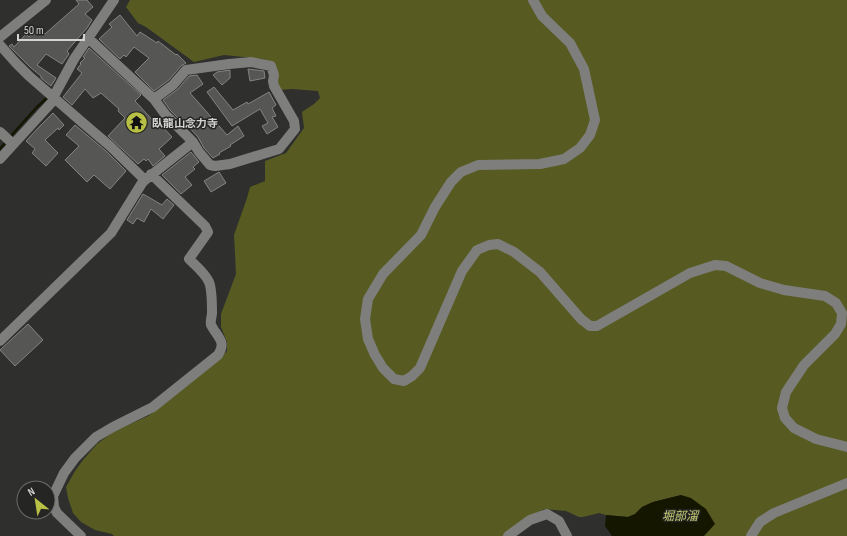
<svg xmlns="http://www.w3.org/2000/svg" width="847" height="536" viewBox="0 0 847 536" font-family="'Sofia Sans Condensed','Noto Sans JP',sans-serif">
	<rect width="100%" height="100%" fill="#2f2f2d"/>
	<path fill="#585b21" d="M130,0H847V536H704V535L681,495L653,502L642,507L635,514L628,517L606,515L599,513L583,517H579L566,511L544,509L522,522L505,536H114L112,534L95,530L81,522L73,513L68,498L66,487L75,471L83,460L97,444L113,432L148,416L220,359L227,351V342L221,327V314L236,274L234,235L247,198L250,187L265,181V161L286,153L304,128L302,112L314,104L320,98L318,91L292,89L279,90L275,64L263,59L224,55L194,62L146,27L138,23L126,7Z"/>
	<path fill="#151600" d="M681,495L691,498L706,509L715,524L704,536H612L605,526L606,515L628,517L635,514L642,507L653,502Z"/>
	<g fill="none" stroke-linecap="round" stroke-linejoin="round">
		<path stroke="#151600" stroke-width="2.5" d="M10,137L37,107L48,97
			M0,149L7,141"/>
	</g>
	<path fill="#565754" stroke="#838380" d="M76,0H87L93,7L85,14L92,20L87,28L67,51L69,54L62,64L46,54L37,65L56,78L51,86L41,78V76L30,67L9,46L12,44L14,47L26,34L29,37L39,28L45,34L79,4Z
		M120,15L137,36L140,32L157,43L158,41L176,55L177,54L186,63L181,66L169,80L154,91L135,72L149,58L134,47L126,57L124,55L120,59L99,39L112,27L109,24Z
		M89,48L141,95L135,101L158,126L160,124L172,137L159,149L165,156L153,166L148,159L146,161L144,159L138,164L108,136L125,118L118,111L119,109L101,93L93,98L85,89L72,105L63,97L82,73L77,69L81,64L80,63L85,58L83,57Z
		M248,69L264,71L265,78L250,81Z
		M230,70V78L222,85L213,75L217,72Z
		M197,75L203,84L190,93L227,135L238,126L244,136L230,145L231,146L219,153L220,154L213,158L204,148L198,137L184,122L183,123L170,110L163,100L178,89L189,76Z
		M214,87L233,110L247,102L248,104L269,92L276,105L272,108L276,116L272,117L278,127L267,134L262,126L268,123L260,109L232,126L207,92Z
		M53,113L64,125L59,130L58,128L45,140L58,153L46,166L32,153L35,149L26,141L39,127Z
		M75,125L106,151L126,171L110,189L94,175L87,182L65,160L79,146L66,135Z
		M191,152L199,162L193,167L195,169L185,177L192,185L181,194L162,175Z
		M219,172L226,183L211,192L204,181Z
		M143,194L162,205L167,199L174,205L163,219L151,209L144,222L137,218L133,224L127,220Z
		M28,324L43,340L15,366L0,350Z"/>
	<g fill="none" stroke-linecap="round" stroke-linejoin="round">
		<path stroke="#7e7e7d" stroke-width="10" d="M533,0L542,16L570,43L584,69L595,120L590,135L580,148L564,159L540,164L478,165L461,172L451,182L435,207L421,235L383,274L368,299L365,319L368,339L375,355L383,368L394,379L404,381L412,376L420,368L462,271L477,250L489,245L498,244L514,252L540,272L581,319L590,326H597L690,273L715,265L726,266L760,283L784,290L825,296L836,303L842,313L841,324L835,334L804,365L786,392L782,408L785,418L794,428L816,439L847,447
			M0,37L46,0
			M0,45L16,63L29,76L83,123L110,146L145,180
			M154,99L173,85L186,70L229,64L251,62L271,66L274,75L273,81L274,86L294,121L295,129L279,149L230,164L215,166L210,165L199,152L193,142
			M0,132L13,144
			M0,159L52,102L55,94L74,59L114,0
			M0,341L111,233L142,183L145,180L193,142L165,114L154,99L88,38
			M81,536L57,513L54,507L53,496L64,473L75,458L96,437L113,427L153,407L218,355C225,344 221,340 214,330C214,330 211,325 211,325C210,321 212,316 212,313C212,305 212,289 209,282C205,273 196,266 189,259L208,232L205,226L151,174
			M508,536L530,520L547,514L559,521L567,536
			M751,536L760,522L774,513L847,483"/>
	</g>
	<defs>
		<symbol id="temple-disc" viewBox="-11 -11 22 22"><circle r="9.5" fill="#b9c046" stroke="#252623"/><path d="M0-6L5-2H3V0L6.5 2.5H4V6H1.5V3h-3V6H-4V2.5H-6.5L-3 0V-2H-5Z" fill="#111"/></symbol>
	</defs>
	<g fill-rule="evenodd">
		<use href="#temple-disc" x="124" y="110" width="25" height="25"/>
	</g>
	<g text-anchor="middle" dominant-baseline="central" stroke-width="3" stroke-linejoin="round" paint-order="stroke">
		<g font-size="11" font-weight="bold" fill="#d3d3d1" stroke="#252623" text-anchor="start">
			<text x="152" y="123">臥龍山念力寺</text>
		</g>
		<g font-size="12" font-style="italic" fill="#c7ce77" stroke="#252623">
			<text x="680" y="516">堀部溜</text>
		</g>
	</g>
	<g transform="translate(36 500) rotate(330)"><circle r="19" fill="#252623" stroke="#6b6b69"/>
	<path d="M0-3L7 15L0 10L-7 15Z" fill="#b9c046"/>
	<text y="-6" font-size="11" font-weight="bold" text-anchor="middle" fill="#d3d3d1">N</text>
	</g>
	<path d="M18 34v6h66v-6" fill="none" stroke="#d3d3d1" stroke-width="2"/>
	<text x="24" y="34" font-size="12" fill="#d3d3d1" stroke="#252623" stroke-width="3" paint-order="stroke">50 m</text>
</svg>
